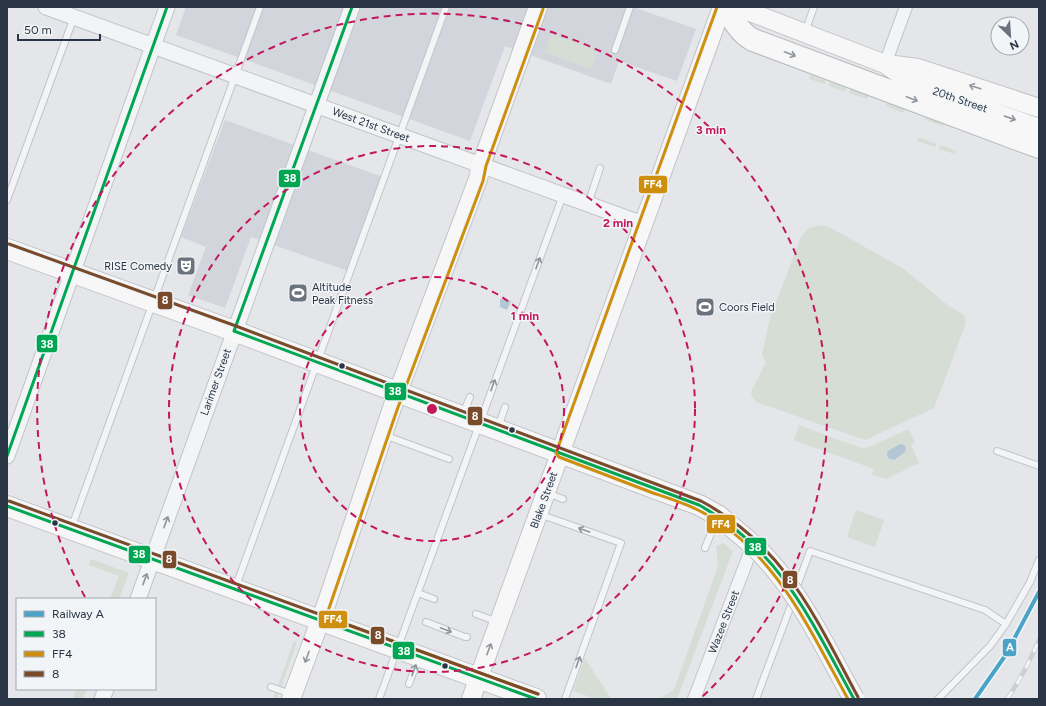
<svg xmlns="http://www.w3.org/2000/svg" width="1046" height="706" viewBox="0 0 1046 706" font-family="Figtree,sans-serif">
	<rect width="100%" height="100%" fill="#e4e6e9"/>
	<path fill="#d2d6dc" d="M186,7H633L696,29L677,81L619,61L611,84L505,46L470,141L176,35Z
		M225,120L383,177L348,271L251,237L225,308L188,295L206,247L181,237Z"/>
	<path fill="#d5ddd4" d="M551,34L594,49L593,51L597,53L591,69L545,52Z
		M810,75L826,81L825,84L809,79Z
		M830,82L846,88L845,92L829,86Z
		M850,89L869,96L867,99L849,93Z
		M887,103L905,109L904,113L886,106Z
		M926,116L944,123L943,126L925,120Z
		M918,137L936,144L935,147L917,141Z
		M940,145L956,151L955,154L939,149Z
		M821,225L829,227L904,269L950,307L964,315L966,323L934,408L865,440L756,402L752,396L751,392L766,363L762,355L770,318L801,237L809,228Z
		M799,425L864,449L909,429L915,442L911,445L919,463L886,479L872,475L874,469L794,440Z
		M856,510L884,520L875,547L847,537Z
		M724,543L733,551L677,699H659L674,690L718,566L716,546Z
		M91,559L129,573L119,599H110L119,576L89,565Z
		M294,641L297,642L277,699H273Z
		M585,658L611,699H596L573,691Z
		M77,689H87L83,699H73Z"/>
	<path fill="#b2c6d5" d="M500,299L511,301L507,310L500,307Z
		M900,444C904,444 905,446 906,449L904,453L894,460L888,458L887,454L888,451Z"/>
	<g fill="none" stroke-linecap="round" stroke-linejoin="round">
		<defs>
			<path id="service" d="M805,32L814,7
				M615,50L630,7
				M7,200L74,17
				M588,204L600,168
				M463,414L470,397
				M498,428L505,407
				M384,435L449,459
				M997,451L1039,466
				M547,493L563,499
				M539,514L621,543L565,699
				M72,526L260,7
				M705,548L717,519
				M236,586L446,7
				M796,589L810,551L985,610L1006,624
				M418,593L434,599
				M476,614L498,622
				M426,622L465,637H467
				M409,684L418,659
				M271,687L291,694
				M379,699L563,195
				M756,699L793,600
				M938,699L990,646L1006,624L1030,582L1039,560"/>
			<path id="minor" d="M885,64L906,7
				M694,699L753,545"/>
			<path id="tertiary" d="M46,7L643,224
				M7,456L167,7
				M138,599L352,7
				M102,699L106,689"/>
			<path id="secondary" d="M737,7L885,64L911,83L1039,128
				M887,64L918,68L1039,108
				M291,699L326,605L392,408L478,179L481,165L538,7
				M471,699L722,7"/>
			<path id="primary" d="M7,249L234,331L699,505L719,516L753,545
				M7,506L536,699"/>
			<path id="motorway" d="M726,7C733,20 740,33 753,40L1039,147"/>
		</defs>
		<use href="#service" stroke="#c2c4c7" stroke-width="8"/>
		<use href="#minor" stroke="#c2c4c7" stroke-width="14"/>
		<use href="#tertiary" stroke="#c2c4c7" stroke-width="17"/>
		<use href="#secondary" stroke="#c2c4c7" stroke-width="20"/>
		<use href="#primary" stroke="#c0c3c7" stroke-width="22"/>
		<use href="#motorway" stroke="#b6b9be" stroke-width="24"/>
		<use href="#service" stroke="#f3f4f6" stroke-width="6"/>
		<use href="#minor" stroke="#f3f4f6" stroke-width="12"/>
		<use href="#tertiary" stroke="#f3f4f6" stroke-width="15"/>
		<use href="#secondary" stroke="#f7f7f7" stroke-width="18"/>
		<use href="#primary" stroke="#f7f7f7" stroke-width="20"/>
		<use href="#motorway" stroke="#f7f7f7" stroke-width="22"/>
		<defs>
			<path id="rail" d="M1007,699C1020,680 1030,661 1039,640"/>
		</defs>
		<use href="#rail" stroke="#ccced1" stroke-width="4.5"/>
		<use href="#rail" stroke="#f2f5f8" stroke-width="3" stroke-dasharray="9" stroke-linecap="butt"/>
		<defs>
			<path id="primary-bridge" d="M753,545C798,587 824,646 854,699"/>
		</defs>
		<use href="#primary-bridge" stroke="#c0c3c7" stroke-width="22" stroke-linecap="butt"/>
		<use href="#primary-bridge" stroke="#f7f7f7" stroke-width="20"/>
		<defs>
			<path id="bus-1" d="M352,7L234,331L699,505C781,550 811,621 854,699
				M7,456L167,7
				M7,506L536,699"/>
			<path id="bus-2" d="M717,7L556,453L559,457C590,469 622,481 653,493C668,498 684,503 698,510C774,548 809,629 848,699
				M538,694L326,617L397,410L483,181L486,166L543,9"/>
			<path id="bus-3" d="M9,244L236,326L701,501C785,546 815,617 858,697
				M9,501L538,694"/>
		</defs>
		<use href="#bus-1" stroke="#f2f5f8" stroke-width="6"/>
		<use href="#bus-2" stroke="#f2f5f8" stroke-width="6"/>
		<use href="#bus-3" stroke="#f2f5f8" stroke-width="6"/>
		<use href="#bus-1" stroke="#00a651" stroke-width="3"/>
		<use href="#bus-2" stroke="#ce8f0e" stroke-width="3"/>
		<use href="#bus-3" stroke="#7a4b2a" stroke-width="3"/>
		<defs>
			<path id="rail-1" d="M975,699L1005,656L1039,592"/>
		</defs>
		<use href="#rail-1" stroke="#f2f5f8" stroke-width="7"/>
		<use href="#rail-1" stroke="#4ba4c7" stroke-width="4"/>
	</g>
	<defs><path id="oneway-shaft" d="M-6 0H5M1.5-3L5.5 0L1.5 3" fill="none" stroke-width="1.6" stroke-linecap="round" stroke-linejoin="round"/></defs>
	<g stroke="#90969e">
		<use href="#oneway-shaft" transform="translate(790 54) rotate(21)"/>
		<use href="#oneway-shaft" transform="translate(975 87) rotate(-162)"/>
		<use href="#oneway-shaft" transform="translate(912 99) rotate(21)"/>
		<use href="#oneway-shaft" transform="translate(1010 118) rotate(19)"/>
		<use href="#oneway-shaft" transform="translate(489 649) rotate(-70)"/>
		<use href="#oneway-shaft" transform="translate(307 657) rotate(110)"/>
	</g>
	<g stroke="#8e949d">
		<use href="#oneway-shaft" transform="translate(538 263) rotate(-70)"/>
		<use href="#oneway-shaft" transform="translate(493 385) rotate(-70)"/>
		<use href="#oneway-shaft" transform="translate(166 522) rotate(-70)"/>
		<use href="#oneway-shaft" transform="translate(584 530) rotate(-160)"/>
		<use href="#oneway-shaft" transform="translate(145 579) rotate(-70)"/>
		<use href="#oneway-shaft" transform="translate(446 630) rotate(21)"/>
		<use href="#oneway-shaft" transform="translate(578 662) rotate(-70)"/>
		<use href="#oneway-shaft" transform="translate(414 670) rotate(-70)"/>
	</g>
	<g fill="none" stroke="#c2185b" stroke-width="2" stroke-dasharray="7 5">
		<circle cx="432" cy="409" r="132"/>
		<circle cx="432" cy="409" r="263"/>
		<path d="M85 597A395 395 0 1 1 701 698"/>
	</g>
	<defs>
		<symbol id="theatre-square" viewBox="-11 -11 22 22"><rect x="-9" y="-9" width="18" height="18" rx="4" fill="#6a737e" stroke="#f2f5f8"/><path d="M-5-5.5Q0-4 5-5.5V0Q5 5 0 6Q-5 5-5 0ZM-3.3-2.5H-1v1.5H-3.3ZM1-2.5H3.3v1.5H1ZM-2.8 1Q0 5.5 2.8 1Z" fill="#fff"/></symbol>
		<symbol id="stadium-square" viewBox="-11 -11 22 22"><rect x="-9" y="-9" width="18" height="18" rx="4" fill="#6a737e" stroke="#f2f5f8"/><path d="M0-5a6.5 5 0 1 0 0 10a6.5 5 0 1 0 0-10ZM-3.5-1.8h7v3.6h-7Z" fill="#fff"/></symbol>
	</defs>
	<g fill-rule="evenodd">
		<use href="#theatre-square" x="175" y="255" width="22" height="22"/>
		<use href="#stadium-square" x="287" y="282" width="22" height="22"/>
		<use href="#stadium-square" x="694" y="296" width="22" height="22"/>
	</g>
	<g fill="#293544" stroke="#f2f5f8" stroke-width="1.5">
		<circle cx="342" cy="366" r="3.5"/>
		<circle cx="512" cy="430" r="3.5"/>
		<circle cx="55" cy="523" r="3.5"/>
		<circle cx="445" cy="666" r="3.5"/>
	</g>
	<g text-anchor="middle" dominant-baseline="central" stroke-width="3" stroke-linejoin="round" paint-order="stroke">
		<g font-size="11" fill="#293544" stroke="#f2f5f8">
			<text transform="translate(960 100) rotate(19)">20th Street</text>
			<text transform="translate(371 125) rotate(20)">West 21st Street</text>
			<text transform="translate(216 382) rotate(-70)">Larimer Street</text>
			<text transform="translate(544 500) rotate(-70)">Blake Street</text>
			<text transform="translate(724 622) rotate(-69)">Wazee Street</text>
		</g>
		<g font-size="11" fill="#293544" stroke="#f2f5f8" text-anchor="start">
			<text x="172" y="266" text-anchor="end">RISE Comedy</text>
			<text x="312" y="287">Altitude<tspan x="312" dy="13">Peak Fitness</tspan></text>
			<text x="719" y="307">Coors Field</text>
		</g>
	</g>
	<circle cx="432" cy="409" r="6" fill="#c2185b" stroke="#f2f5f8" stroke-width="2"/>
	<g font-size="12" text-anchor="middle" font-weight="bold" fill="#c2185b" stroke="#f2f5f8" stroke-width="3" stroke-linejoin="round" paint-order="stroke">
		<text x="711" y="134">3 min</text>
		<text x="618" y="227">2 min</text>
		<text x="525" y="320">1 min</text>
	</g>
	<g stroke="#f2f5f8" stroke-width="1.5">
		<rect x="278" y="169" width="23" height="19" rx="4" fill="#00a651"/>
		<rect x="638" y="175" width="30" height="19" rx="4" fill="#ce8f0e"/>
		<rect x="157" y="291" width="16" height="19" rx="4" fill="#7a4b2a"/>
		<rect x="36" y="334" width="22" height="19" rx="4" fill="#00a651"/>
		<rect x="384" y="382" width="23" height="19" rx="4" fill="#00a651"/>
		<rect x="467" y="406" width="16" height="20" rx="4" fill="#7a4b2a"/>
		<rect x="706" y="514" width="30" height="20" rx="4" fill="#ce8f0e"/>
		<rect x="744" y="537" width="23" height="19" rx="4" fill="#00a651"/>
		<rect x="128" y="545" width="23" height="19" rx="4" fill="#00a651"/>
		<rect x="162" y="550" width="15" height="19" rx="4" fill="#7a4b2a"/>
		<rect x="782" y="570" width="16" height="19" rx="4" fill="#7a4b2a"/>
		<rect x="318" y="610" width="30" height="19" rx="4" fill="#ce8f0e"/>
		<rect x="370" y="626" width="15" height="19" rx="4" fill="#7a4b2a"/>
		<rect x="1002" y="638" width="15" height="19" rx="4" fill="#4ba4c7"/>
		<rect x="392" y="641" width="23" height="19" rx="4" fill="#00a651"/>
	</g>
	<g font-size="11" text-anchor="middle" font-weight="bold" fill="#fff">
		<text x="290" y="182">38</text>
		<text x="653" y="188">FF4</text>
		<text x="165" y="304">8</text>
		<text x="47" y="348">38</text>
		<text x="395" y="395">38</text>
		<text x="475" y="420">8</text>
		<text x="721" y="528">FF4</text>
		<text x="755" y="551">38</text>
		<text x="139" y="558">38</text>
		<text x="169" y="563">8</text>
		<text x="790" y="584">8</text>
		<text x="333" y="623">FF4</text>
		<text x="378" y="639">8</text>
		<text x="1010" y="651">A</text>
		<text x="404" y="655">38</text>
	</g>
	<rect width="1046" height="706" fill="none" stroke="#293544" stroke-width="16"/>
	<rect x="16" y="598" width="140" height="92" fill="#f2f5f8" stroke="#a2a8b0"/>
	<rect x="24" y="611" width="20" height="6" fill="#4ba4c7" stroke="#a2a8b0"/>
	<text x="52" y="618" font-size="12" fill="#293544">Railway A</text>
	<rect x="24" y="631" width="20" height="6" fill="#00a651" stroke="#a2a8b0"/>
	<text x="52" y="638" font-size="12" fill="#293544">38</text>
	<rect x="24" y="651" width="20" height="6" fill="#ce8f0e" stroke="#a2a8b0"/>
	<text x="52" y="658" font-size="12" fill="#293544">FF4</text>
	<rect x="24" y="671" width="20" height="6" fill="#7a4b2a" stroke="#a2a8b0"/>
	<text x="52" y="678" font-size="12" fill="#293544">8</text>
	<g transform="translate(1010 36) rotate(155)"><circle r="19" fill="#f2f5f8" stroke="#a2a8b0"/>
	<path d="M0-3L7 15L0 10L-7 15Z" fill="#6a737e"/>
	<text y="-6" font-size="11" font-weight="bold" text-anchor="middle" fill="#293544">N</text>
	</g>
	<path d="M18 34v6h82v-6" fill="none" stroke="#293544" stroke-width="2"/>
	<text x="24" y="34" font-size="12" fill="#293544" stroke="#f2f5f8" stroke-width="3" paint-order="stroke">50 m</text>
</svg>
